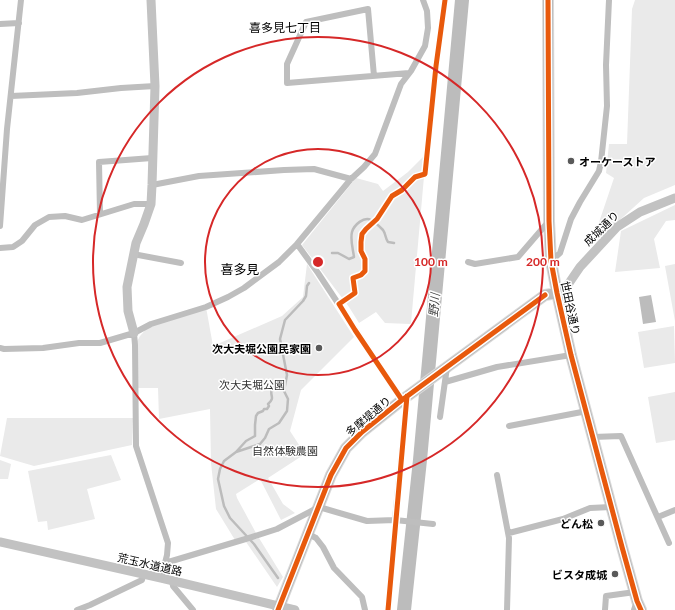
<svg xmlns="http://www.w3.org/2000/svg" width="675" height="610" viewBox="0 0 675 610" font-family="Lato,'Noto Sans JP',sans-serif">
	<rect width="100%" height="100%" fill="#fff"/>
	<path fill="#eaeaea" d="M635,0H675V185L644,198L591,246L614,178L606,173L609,144H627L632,9Z
		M426,154L411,323L410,324L385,323L376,312L359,323L349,307L302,245L356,178L378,184L383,191L408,172Z
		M675,205V220L666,221L654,239L660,268L615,272L621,231Z
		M307,264L354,337L301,390L290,431L305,454L268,478L283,504L295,513L281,520L260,479L236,494L237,498L256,533L235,540L216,509L211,463L210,409L159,419L158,388H136L135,345L140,336L151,324L206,307L213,346L282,316L303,297Z
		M675,264V321L665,266Z
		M674,326L675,363L644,368L638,332Z
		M675,392V440L656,443L648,397Z
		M7,418H133L132,445L34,466L0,456Z
		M111,455L121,480L87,489L95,519L48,530L47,521L38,522L28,471Z
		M0,460L11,464L8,479H0Z
		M259,538L283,577L277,587L246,542Z"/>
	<path fill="#bcbcbc" d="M651,295L656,322L643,324L639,297Z"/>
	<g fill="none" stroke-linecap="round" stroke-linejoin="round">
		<path stroke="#bcbcbc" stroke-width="2.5" d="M332,253H338L349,259L354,257C353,249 350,240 352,232C354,225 364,216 371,220C373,220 382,229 383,230C386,234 385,238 388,242L394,243
			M255,425V436L246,441L236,452L224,461L220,469L218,479L224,506L230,518L254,544L278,578
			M255,425L256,416L258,413L263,411L264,409H267L269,406L268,404C276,397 269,396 272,389L275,386L285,383
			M236,452L260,444L265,438L269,429L279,423L287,411L288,399L284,391L287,375L280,339L285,320L303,301L306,296L307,286L309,283"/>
		<path stroke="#bcbcbc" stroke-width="14" d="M404,610L420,460L462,0"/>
		<defs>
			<path id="primary" d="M548,0L549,221L551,261L557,293L571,355L622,547L637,601L641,610
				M278,610L331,475L346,448L362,432L402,400L545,295L557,293"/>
		</defs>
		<use href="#primary" stroke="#dbdbdb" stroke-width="12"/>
		<path stroke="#bebebe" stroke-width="6" d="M0,24L19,23
			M374,76L368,9L306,22L287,64V83L409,73
			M11,96L77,93L121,88L155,86
			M152,185L199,176L284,170L314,169L351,179
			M100,214L99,162L152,158
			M0,226L7,129L21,0
			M297,244L318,273L402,400
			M0,248L13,247L22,241L35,225L49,217L65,216L82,220L134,204H151
			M133,254L181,263
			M551,261L560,253L571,219L580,202L599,171L601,162L607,106L606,65L609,0
			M468,262L475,264L518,257L549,221
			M134,333L135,345L136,446L168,543L167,555L165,563
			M0,348L4,349L43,348L79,343H100L134,333L151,324L206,307L228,297L244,288L279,262L297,244L351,179L364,167L375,154L401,84L411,71L425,46L428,28L427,11L423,0
			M445,382L497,367L571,355
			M440,417L447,367
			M509,426L587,411
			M593,437L621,436L669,543
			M497,475L509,538L507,610
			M658,517L675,510
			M395,520L407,396
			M509,533L563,519L590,508L611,507
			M308,534L316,538L323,547L334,568L362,597L365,610
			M161,578L165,563L249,538L277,529L319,507L367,521L395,520L433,524
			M172,581L173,586L193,610
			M77,610L90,605L142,580L143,574
			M605,610L606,596L635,592
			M634,610L637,601"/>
		<path stroke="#c2c2c2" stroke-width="9" d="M557,293L565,289L580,267L617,227L640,212L675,198
			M134,333L128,311L127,287L136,243L144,224L151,204L152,185L155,86L151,0
			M0,542L161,578L295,610"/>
		<use href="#primary" stroke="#bdbdbd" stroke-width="10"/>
		<defs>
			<path id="cycleway" d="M548,0L549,221L551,261L557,293L571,355L622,547L637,601L641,610
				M402,400L355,330L339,304L355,293L353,278L361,275L365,271V259L361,251V242L362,234L366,229L377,219L392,196L402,190L415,177L425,174L436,66L445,0
				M278,610L331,475L346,448L362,432L402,400L545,295
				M388,610L407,396"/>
		</defs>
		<use href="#cycleway" stroke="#fff" stroke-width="8"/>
		<use href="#cycleway" stroke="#e8590c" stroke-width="5"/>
	</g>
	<g fill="none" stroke="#d62828" stroke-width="2">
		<circle cx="318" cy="262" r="113"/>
		<circle cx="318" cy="262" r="225"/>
	</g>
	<g fill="#595959" stroke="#fff" stroke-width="1.5">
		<circle cx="571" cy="161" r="4"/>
		<circle cx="319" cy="348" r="4"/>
		<circle cx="601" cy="523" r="4"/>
		<circle cx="615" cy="574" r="4"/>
	</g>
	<g text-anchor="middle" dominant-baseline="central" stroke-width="3" stroke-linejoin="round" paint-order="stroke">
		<g font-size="11" font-weight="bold" fill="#000" stroke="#fff" text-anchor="end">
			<text x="579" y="161" text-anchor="start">オーケーストア</text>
			<text x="311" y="348">次大夫堀公園民家園</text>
			<text x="593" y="523">どん松</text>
			<text x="607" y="574">ビスタ成城</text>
		</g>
		<g font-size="11" fill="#000" stroke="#fff">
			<text transform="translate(601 228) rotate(-44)">成城通り</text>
			<text transform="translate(571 308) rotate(78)">世田谷通り</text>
			<text transform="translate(368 416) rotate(-40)">多摩堤通り</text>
			<text transform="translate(150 564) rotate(13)">荒玉水道道路</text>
		</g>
		<g font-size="11" fill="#303030" stroke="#fff">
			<text x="252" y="384">次大夫堀公園</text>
			<text x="285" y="450">自然体験農園</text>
		</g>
		<g font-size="12" fill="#000" stroke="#fff">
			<text x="285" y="27">喜多見七丁目</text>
		</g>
		<g font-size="12" font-style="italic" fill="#414141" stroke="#fff">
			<text transform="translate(434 305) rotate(-85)">野川</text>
		</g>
		<g font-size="13" fill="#000" stroke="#fff">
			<text x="240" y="269">喜多見</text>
		</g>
	</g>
	<circle cx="318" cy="262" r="6" fill="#d62828" stroke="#fff" stroke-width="2"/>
	<g font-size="12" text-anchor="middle" font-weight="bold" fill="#d62828" stroke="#fff" stroke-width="3" stroke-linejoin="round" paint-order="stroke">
		<text x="431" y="266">100 m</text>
		<text x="543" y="266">200 m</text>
	</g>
</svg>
